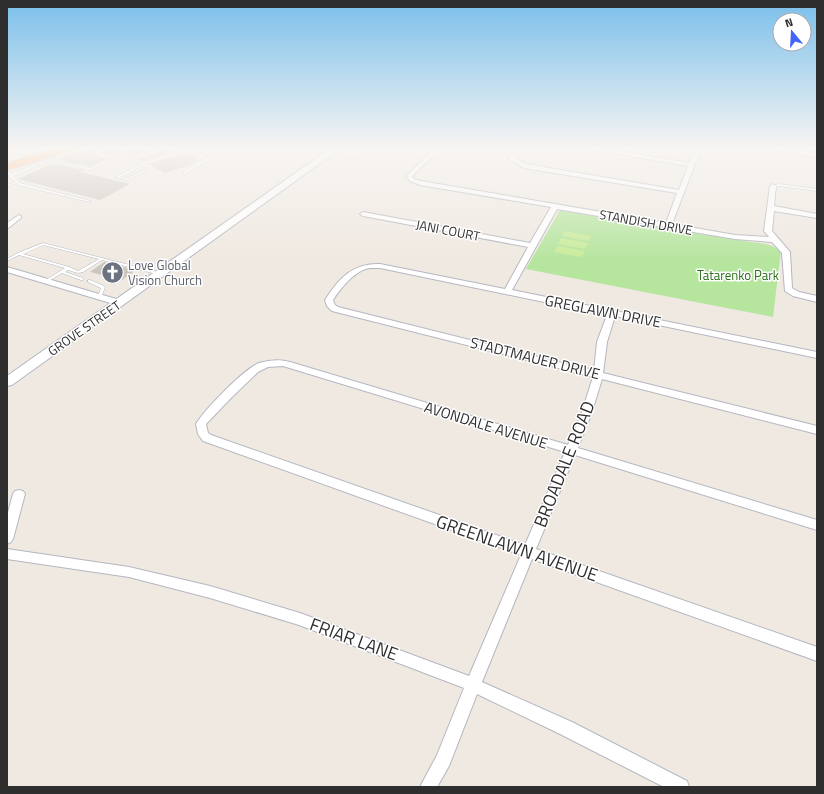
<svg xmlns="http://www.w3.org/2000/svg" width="824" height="794" viewBox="0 0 824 794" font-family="'Titillium Web',sans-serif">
	<rect width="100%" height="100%" fill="#efe9e1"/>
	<path fill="#b6e59e" d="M560,210L751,242C762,243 771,244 781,251L773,317L526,269Z"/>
	<path fill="#c9ec9a" d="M565,231L591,236L589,241L562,236Z
		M561,238L588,243L585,249L558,244Z
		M557,246L585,251L582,257L554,252Z"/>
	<path fill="#cbc7bf" d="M93,148H96V153L98,157L107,159L91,166L59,160L71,155Z
		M103,148H177L180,150L142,161L138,159L157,153L158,149L132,156L122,151L114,156L102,153V150Z
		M186,153L199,160L192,164L165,173L149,164Z
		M52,164L84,170L80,172L130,184L100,200L18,179Z
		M104,262L136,270L122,280L90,272Z"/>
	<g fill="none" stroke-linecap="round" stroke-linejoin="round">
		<defs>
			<path id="lane" d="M67,148H69L75,152L49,160L91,168L104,162L107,163L91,170L36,159L37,158L46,160L71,152L67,150Z
				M98,148H102L100,149V153L101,154L126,160L157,150V152L129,160L142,163L187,149L207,158L223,148H227L209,159V161H207L186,173L183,172L204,159L187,151L145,164L121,177L128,178L143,170L146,171L128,180L116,177L140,164L99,156L97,153Z
				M333,150L364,155L365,156L364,157L332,152V150Z
				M36,164L39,165L13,176L20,183L91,201L89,202L18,185L17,183L7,187V185L15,182L7,173V170L12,174Z
				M779,184L817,189V191L779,186L773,187L771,186Z
				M43,243L161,273L162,274L160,275L102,260L83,272L78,273L68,270L65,272L83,278V280H81L62,273L47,282H46V280L65,268L19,255L7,261V259L18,253ZM43,245L99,259L78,271L69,267L23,254Z
				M88,280H90L104,286L105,287L101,298H100L98,297L101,288L88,282Z"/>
			<path id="street" d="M435,148H442L412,176L414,179L421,181L666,223L677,193L524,168L509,159L517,148H523L515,158L526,164L679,190L688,166L584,148H601L689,163L695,148H701L672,224L735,235L769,237L764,231L770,186L773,184L776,186L774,206L817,214V218L774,211L772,231L790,252L792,288L799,292L817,296V302L793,296L785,291L782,253L772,242L735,239L557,209L512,290L817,352V358L615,316L607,342L603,373L817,426V434L602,379L591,415L578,448L817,520V530L575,455L536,549L817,647V661L532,559L482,682L572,722L687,781L689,787H664L560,734L477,694L449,766L437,787H420L437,755L464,688L299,625L210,598L129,577L7,559V549L129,567L210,586L300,613L469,676L521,555L203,441L198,434L196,424C205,409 244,369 259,363C269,360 280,359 290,362L568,445L581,415L593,377L332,311L327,306L325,300C339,278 353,263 380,264L505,289L528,247L363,216L360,214L363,212L530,243L551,207L420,185L410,181L406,176L407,175ZM370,268H380L607,315L597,342L594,371L338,307L335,305L333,300C341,288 355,270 370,268ZM283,366L565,452L525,545L211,435L208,433L206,424L208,422L232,397L258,372L268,367Z
				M769,148H786L817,153V157Z
				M19,215L21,216V218L7,229V223Z
				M7,267L123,301L124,303L123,305H117L7,272Z
				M19,490L23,491L25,494L13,539L11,542L7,544V516L13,494L15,491Z"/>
			<path id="secondary" d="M331,148H341L12,385L7,386V376Z"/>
			<path id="highway" d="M57,148H75L74,150L7,170V163Z"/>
		</defs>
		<use href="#lane" stroke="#b4b7c1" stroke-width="1"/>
		<use href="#street" stroke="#b4b7c1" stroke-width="2"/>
		<use href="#secondary" stroke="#b4b7c1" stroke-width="2"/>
		<use href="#highway" stroke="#c9c9c9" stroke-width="2"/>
		<use href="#lane" fill="#fff" fill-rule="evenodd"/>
		<use href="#street" fill="#fff" fill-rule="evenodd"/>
		<use href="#secondary" fill="#fff" fill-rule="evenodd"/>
		<use href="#highway" fill="#ffa35c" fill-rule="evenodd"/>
	</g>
	<linearGradient id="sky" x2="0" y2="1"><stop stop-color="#7abfeb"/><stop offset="0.57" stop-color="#f8f5f2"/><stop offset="1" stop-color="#f8f5f2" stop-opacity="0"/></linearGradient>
	<rect width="824" height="260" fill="url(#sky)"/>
	<defs>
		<symbol id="church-disc" viewBox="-11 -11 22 22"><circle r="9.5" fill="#6b7280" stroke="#fff"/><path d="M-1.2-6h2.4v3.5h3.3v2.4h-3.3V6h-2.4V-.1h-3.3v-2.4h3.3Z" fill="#fff"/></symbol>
	</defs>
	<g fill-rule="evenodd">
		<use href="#church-disc" x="100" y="260" width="25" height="25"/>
	</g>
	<g text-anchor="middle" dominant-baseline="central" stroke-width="3" stroke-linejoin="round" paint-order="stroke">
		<g font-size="13" fill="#2e2e2e" stroke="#fff">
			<text transform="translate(646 222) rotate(10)">STANDISH DRIVE</text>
			<text transform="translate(448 230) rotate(11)">JANI COURT</text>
			<text transform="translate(84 328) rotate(-35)">GROVE STREET</text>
		</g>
		<g font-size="13" fill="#5b616d" stroke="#fff" text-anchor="start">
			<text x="128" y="265">Love Global<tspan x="128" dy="15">Vision Church</tspan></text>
		</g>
		<g font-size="13" fill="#2c6e1b" stroke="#fff">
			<text x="738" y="275">Tatarenko Park</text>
		</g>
		<g font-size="15" fill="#2e2e2e" stroke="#fff">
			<text transform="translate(603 311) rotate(11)">GREGLAWN DRIVE</text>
			<text transform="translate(535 358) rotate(14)">STADTMAUER DRIVE</text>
			<text transform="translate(486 425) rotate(17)">AVONDALE AVENUE</text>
		</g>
		<g font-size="18" fill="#2e2e2e" stroke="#fff">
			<text transform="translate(564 464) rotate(-68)">BROADALE ROAD</text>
			<text transform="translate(517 548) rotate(19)">GREENLAWN AVENUE</text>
			<text transform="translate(354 639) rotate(20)">FRIAR LANE</text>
		</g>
	</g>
	<rect width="824" height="794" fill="none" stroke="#2e2e2e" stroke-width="16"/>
	<g transform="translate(792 32) rotate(342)"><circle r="19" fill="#ffffff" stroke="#ababab"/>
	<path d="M0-3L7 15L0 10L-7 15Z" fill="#4264fb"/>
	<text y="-6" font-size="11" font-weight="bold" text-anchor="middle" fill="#2e2e2e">N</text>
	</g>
</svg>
